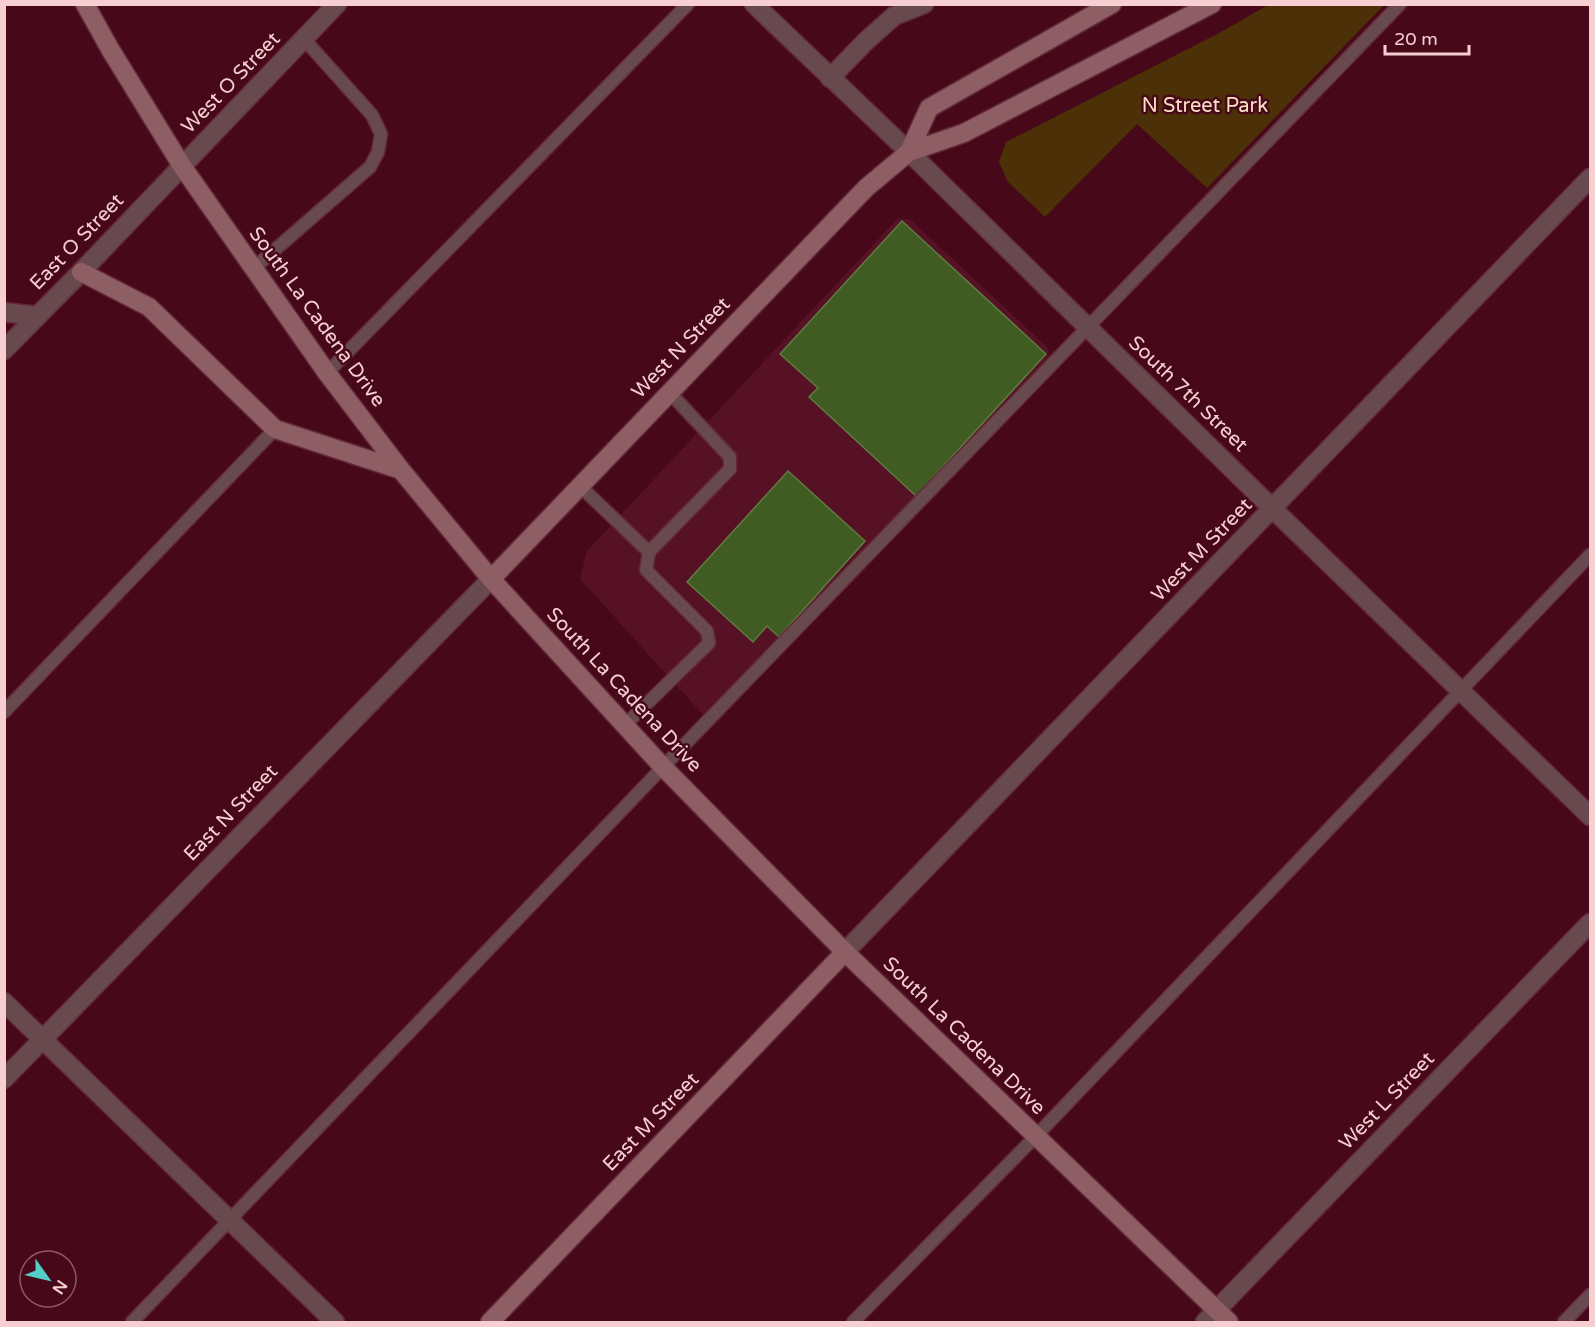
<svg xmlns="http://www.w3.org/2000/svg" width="1595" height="1327" viewBox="0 0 1595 1327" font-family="'Varela Round',sans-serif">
	<rect width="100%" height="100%" fill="#47091a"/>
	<path fill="#561125" d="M898,218L911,220L1048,348L1050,362L705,717L580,579L587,551Z"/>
	<path fill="#4c3007" d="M1268,5H1384L1207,188L1137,124L1045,217L1008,182L999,162L1006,142L1223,31Z"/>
	<path fill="#415c22" stroke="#5f7c42" stroke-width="1.5" d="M902,221L1046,354L916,496L809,397L818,388L780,354Z
		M788,471L865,541L779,637L767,626L753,642L687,582Z"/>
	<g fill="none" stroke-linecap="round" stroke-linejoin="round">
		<defs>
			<path id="lane" d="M254,268L370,167L378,152L381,134L372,115L304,39
				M327,373L688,4
				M580,486L649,552
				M4,712L275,429
				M625,725L709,643L707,631L646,570L649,552L730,469V457L670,393
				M132,1322L663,767L1400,4
				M853,1322L1036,1136L1590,555
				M1564,1322L1590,1295"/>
			<path id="street" d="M754,4L909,152L1273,509L1590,816
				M830,78L865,42L894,16L924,4
				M4,312L37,316
				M4,350L81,272L337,4
				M845,952L1590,178
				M4,1002L335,1322
				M4,1079L491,579
				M1205,1322L1590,923"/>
			<path id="secondary" d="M85,4L110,49L182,166L327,373L401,470L491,579L663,767L845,952L1229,1322
				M909,152L929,108L1112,4
				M81,272L149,307L275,429L401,470
				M491,579L866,188L909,152L964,133L1212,4
				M490,1322L845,952"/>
		</defs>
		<use href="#lane" stroke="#632938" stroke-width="15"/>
		<use href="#street" stroke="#632938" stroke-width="21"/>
		<use href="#secondary" stroke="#632938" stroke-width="21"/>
		<use href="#lane" stroke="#684a4e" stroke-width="12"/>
		<use href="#street" stroke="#684a4e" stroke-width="18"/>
		<use href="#secondary" stroke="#8d5f65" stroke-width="18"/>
	</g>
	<g text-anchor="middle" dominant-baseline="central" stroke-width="5" stroke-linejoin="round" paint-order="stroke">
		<g font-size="20" fill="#f7cfd3" stroke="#47091a">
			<text transform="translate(231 83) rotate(-46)">West O Street</text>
			<text transform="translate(77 242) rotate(-46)">East O Street</text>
			<text transform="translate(317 317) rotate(54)">South La Cadena Drive</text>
			<text transform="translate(681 348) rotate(-46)">West N Street</text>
			<text transform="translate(1188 394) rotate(44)">South 7th Street</text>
			<text transform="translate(1202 550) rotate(-46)">West M Street</text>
			<text transform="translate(624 690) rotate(47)">South La Cadena Drive</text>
			<text transform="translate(231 813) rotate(-46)">East N Street</text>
			<text transform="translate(964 1036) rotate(44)">South La Cadena Drive</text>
			<text transform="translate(1387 1101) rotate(-46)">West L Street</text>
			<text transform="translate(651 1122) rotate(-46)">East M Street</text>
		</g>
		<g font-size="20" fill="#fae0c3" stroke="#47091a">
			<text x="1205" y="106">N Street Park</text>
		</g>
	</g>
	<rect width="1595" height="1327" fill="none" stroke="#f7cfd3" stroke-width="12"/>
	<g transform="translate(48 1279) rotate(124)"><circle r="28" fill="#47091a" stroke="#8d5864" stroke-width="1.5"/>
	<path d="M0-4.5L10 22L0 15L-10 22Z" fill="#54cdc7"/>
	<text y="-9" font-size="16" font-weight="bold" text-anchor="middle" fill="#f7cfd3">N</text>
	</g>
	<path d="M1385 45v9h84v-9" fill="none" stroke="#f7cfd3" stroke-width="3"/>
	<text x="1394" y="45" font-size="18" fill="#f7cfd3" stroke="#47091a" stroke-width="4.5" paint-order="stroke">20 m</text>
</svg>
